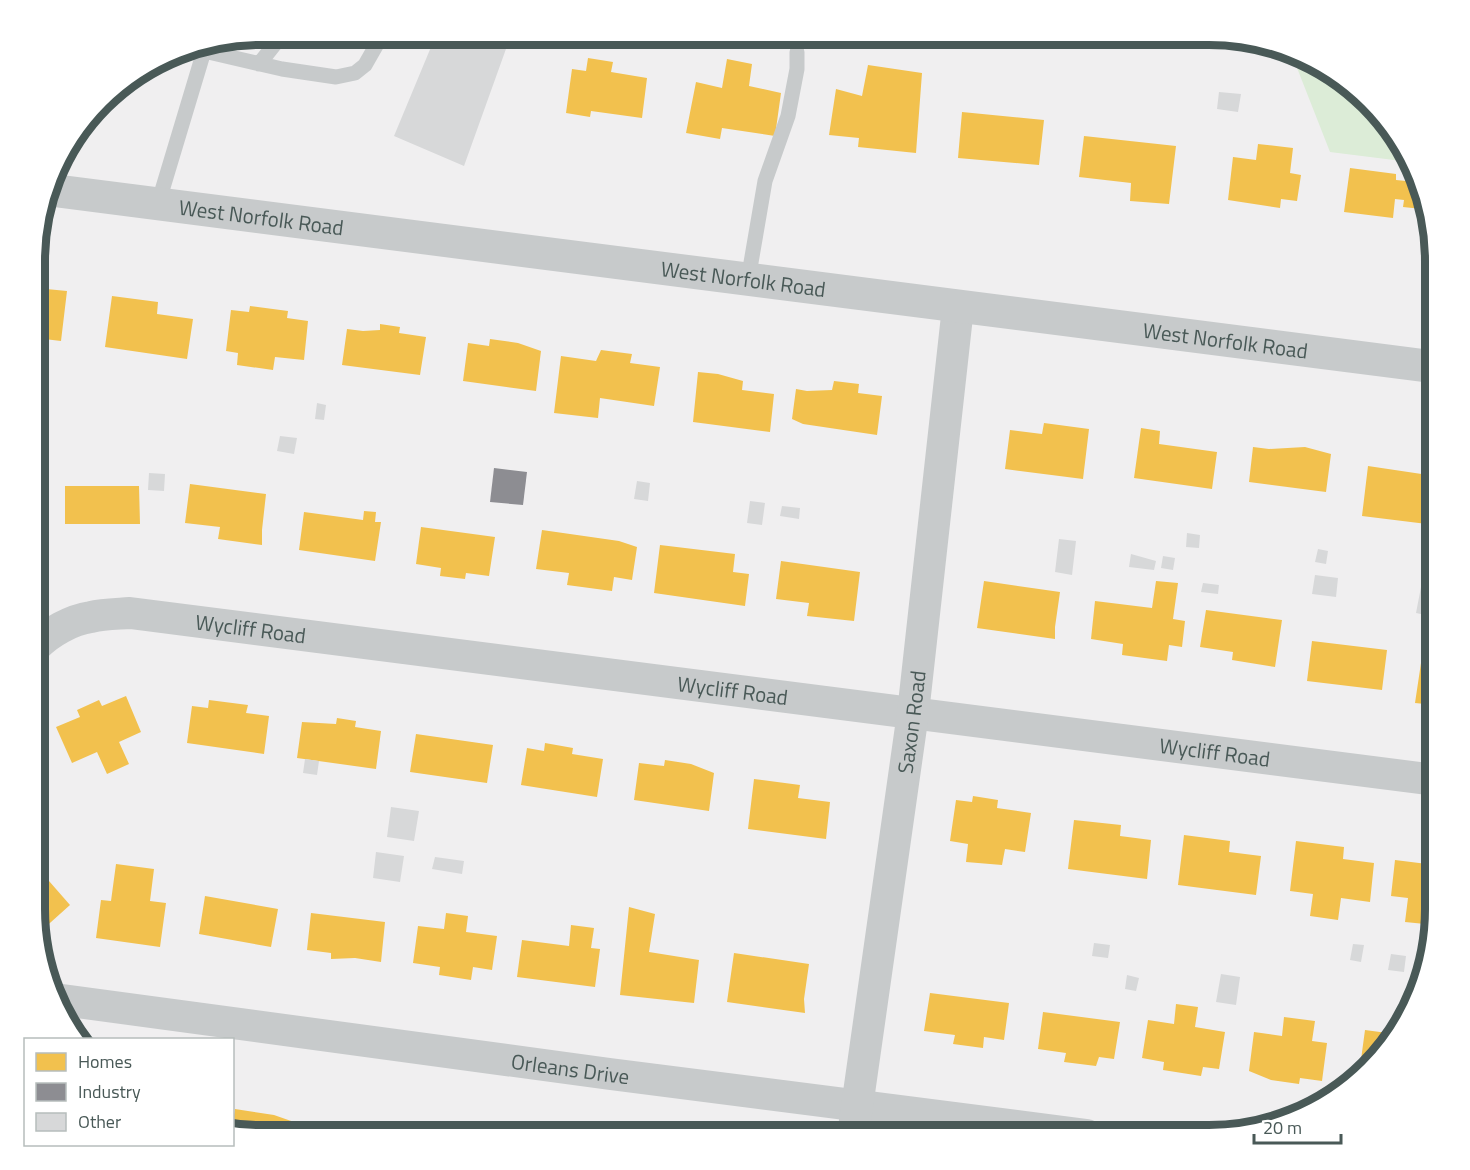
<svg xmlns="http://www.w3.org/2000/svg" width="1470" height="1170" viewBox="0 0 1470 1170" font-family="'Titillium Web',sans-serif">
	<rect width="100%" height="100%" fill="#f0eff0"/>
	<path fill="#dcecd7" d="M954,35H1123L960,46Z
		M1290,50L1295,52L1359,91L1410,162L1330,152Z"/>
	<path fill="#f2c14e" d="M588,58L613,62L611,72L647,78L642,118L591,111L590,117L566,113L572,69L586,71Z
		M727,59L752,64L749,86L781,93L775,136L722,128L720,139L686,133L696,82L722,88Z
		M868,65L922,73L916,153L858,147L859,138L829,135L836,89L862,96Z
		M962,112L1044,120L1039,165L958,158Z
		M1084,136L1176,146L1169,204L1130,201L1131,183L1079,177Z
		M1258,144L1293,148L1290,173L1301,175L1297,201L1281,199L1280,208L1228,200L1233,157L1256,160Z
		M1350,168L1396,174V180L1406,181L1419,180L1423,200L1422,209L1403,207L1404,200L1395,199L1393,218L1344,212Z
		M36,288L67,291L61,341L36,338Z
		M112,296L158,302L157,314L193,319L187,359L105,347Z
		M250,306L288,311L287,318L308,321L304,360L275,357L273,370L237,365L238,353L226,351L231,310L249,312Z
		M380,324L400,327L399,333L426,337L420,375L342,365L347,329L363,331L380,330Z
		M490,339L518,343L541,351L536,391L463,381L468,343L489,346Z
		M601,350L632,354L630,363L660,367L654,406L600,398L598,418L554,413L561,356L596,361Z
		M698,372L718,374L743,381L742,390L774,394L770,432L693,422Z
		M834,381L859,384L858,393L882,396L877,435L803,424L792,419L796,389L807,391L832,390Z
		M1044,423L1089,429L1083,479L1005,469L1010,430L1042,434Z
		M1141,428L1160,431L1159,444L1217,452L1212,489L1134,478Z
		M1253,447L1269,449L1305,447L1331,454L1326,492L1249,482Z
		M1368,466L1435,476V525L1362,516Z
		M190,484L266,494L262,530V545L218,539L220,527L185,523Z
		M65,486H139L140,524H65Z
		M364,511L376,512L375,522H381L375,561L299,550L304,512L363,520Z
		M421,527L495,537L489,576L466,573L465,579L440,576L441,568L416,564Z
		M542,530L619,541L637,547L632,580L614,577L612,591L567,585L569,573L536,569Z
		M660,545L735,554L733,572L749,574L745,606L654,593Z
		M781,561L860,572L854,621L807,616L809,603L776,599Z
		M984,581L1060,592L1055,627V639L977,628Z
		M1156,581L1178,583L1173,619L1185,621L1182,647L1169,645L1167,661L1122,655L1123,644L1091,639L1095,601L1152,608Z
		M1206,610L1282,620L1275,667L1232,660L1233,652L1200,647Z
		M1312,641L1387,650L1382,690L1307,681Z
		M1421,663L1435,665V705L1415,703Z
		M126,696L141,732L119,742L129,764L107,774L97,752L72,763L56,727L80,717L77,710L99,700L102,706Z
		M209,700L248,705L246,713L269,716L264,754L187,743L192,706L208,708Z
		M337,718L356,721L355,727L381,731L376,769L297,758L302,722L336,724Z
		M416,734L493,745L487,783L410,772Z
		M545,743L573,748L572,754L603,759L597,797L521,785L527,748L544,751Z
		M665,760L691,764L714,773L709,811L634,800L639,763L664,766Z
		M754,779L800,785L798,798L830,802L826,839L748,829Z
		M973,796L998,800L997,808L1031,813L1025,852L1005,849L1002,865L966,862L968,844L950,841L956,800L972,802Z
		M1074,820L1121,825L1120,836L1151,840L1147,879L1068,869Z
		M1184,835L1230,841L1229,852L1261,856L1256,895L1178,885Z
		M1296,841L1344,847L1343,859L1374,863L1370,902L1341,898L1338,920L1310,916L1313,894L1290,891Z
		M1395,860L1435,865V925L1405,922L1408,898L1391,896Z
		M116,864L154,869L150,901L166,903L160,947L96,938L101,900L111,901Z
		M35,865L70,905L41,931L35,924Z
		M205,896L278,909L271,947L199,934Z
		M629,907L655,914L649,952L699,960L694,1003L620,995Z
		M311,913L385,922L381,962L355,958L331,959V953L307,950Z
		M446,913L468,916L466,932L497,936L492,970L473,967L471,980L439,975L440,967L413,963L418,926L444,929Z
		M571,925L594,928L591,948L600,949L595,987L517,977L522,940L569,946Z
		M734,953L809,964L804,999L805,1013L727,1002Z
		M930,993L1009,1003L1004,1040L984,1037L983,1048L953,1044L955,1035L924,1031Z
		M1176,1004L1198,1007L1195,1027L1225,1032L1219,1069L1203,1067L1201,1076L1163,1070L1164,1062L1142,1058L1148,1020L1174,1024Z
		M1043,1012L1120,1022L1114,1059L1099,1057L1096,1066L1064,1062L1066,1053L1038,1049Z
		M1284,1017L1315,1021L1312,1041L1327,1043L1322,1081L1300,1078L1299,1084L1271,1080L1249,1071L1254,1032L1282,1036Z
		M1365,1030L1395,1034L1379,1059L1366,1068L1360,1067Z
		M235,1109L274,1115L294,1122L292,1135H247L232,1132V1115H234Z
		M335,1128L373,1134V1135H334Z
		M513,1129L539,1134V1135H511Z"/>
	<path fill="#8d8d92" d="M494,468L527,472L523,505L490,502Z"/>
	<path fill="#d7d8d9" d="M436,35H511L464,166L394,136Z
		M1219,92L1241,94L1238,112L1217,109Z
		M317,403L326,405L324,420L315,419Z
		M280,436L297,438L294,454L277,451Z
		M149,473L165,474L164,491L148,490Z
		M637,481L650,483L648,501L634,499Z
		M750,501L765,503L762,525L747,523Z
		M782,506L800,508L799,519L780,516Z
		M1187,533L1200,535L1199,548L1186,547Z
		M1059,539L1076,541L1072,575L1055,572Z
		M1318,549L1328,551L1326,564L1315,562Z
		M1131,554L1156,561L1154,570L1129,567Z
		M1163,556L1175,558L1173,570L1161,568Z
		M1315,575L1338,578L1336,597L1312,594Z
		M1203,583L1219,585L1218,594L1201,592Z
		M1421,587L1435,590V617L1416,613Z
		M305,759L319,761L317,775L303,773Z
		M391,807L419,811L414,841L387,837Z
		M376,852L404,856L400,882L373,878Z
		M435,857L464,861L462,874L432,869Z
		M1094,943L1110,945L1108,958L1092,956Z
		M1353,944L1364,945L1361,962L1350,960Z
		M1391,954L1406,956L1404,972L1388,970Z
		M1221,974L1240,977L1236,1005L1216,1002Z
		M1127,975L1139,978L1136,991L1125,989Z"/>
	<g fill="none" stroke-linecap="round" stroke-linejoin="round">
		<path stroke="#c7cacb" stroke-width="15" d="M190,46L204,51L282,69L336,77L355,73L365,65L377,44L378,35
			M259,64L282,35
			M158,204L204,51L208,44
			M748,280L765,181L788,116L797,69V52"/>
		<g stroke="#c7cacb" stroke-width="32">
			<path id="s1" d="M36,646C50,632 71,620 91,617C103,614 117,614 130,613L1435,780"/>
			<path id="s2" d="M55,999L610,1074L1087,1135"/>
			<path id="s3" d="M853,1135L913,713L958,307"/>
		</g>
		<path stroke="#c7cacb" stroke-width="33" id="s4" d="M50,190L1435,367"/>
	</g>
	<g text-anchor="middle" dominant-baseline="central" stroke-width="6" stroke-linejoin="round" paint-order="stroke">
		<g font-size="21" fill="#495957" stroke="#fff">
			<text stroke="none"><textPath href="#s4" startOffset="213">West Norfolk Road</textPath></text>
			<text stroke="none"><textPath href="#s4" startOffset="699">West Norfolk Road</textPath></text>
			<text stroke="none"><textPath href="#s4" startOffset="1185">West Norfolk Road</textPath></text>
			<text stroke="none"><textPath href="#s1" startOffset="224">Wycliff Road</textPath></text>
			<text stroke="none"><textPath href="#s1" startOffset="710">Wycliff Road</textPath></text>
			<text stroke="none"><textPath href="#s3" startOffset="417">Saxon Road</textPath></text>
			<text stroke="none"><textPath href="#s1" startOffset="1196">Wycliff Road</textPath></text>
			<text stroke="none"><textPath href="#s2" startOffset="520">Orleans Drive</textPath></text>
		</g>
	</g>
	<path d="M0 0H1470V1170H0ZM261 45H1209A216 216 0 0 1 1425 261V909A216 216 0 0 1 1209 1125H261A216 216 0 0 1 45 909V261A216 216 0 0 1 261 45Z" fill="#fff" fill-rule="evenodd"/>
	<path fill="none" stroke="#495957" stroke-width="8" d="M261 45H1209A216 216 0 0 1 1425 261V909A216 216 0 0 1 1209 1125H261A216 216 0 0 1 45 909V261A216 216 0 0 1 261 45Z"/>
	<rect x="24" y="1038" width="210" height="108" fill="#ffffff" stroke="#b6bdbc" stroke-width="1.5"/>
	<rect x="36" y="1053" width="30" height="18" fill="#f2c14e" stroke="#b6bdbc" stroke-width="1.5"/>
	<text x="78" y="1068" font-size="18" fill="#495957">Homes</text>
	<rect x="36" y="1083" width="30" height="18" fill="#8d8d92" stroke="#b6bdbc" stroke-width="1.5"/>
	<text x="78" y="1098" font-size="18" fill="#495957">Industry</text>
	<rect x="36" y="1113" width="30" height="18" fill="#d7d8d9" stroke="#b6bdbc" stroke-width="1.5"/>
	<text x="78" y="1128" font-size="18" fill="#495957">Other</text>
	<path d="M1254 1134v9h87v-9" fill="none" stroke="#495957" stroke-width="3"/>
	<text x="1263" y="1134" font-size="18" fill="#495957" stroke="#ffffff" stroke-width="4.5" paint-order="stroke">20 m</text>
</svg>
